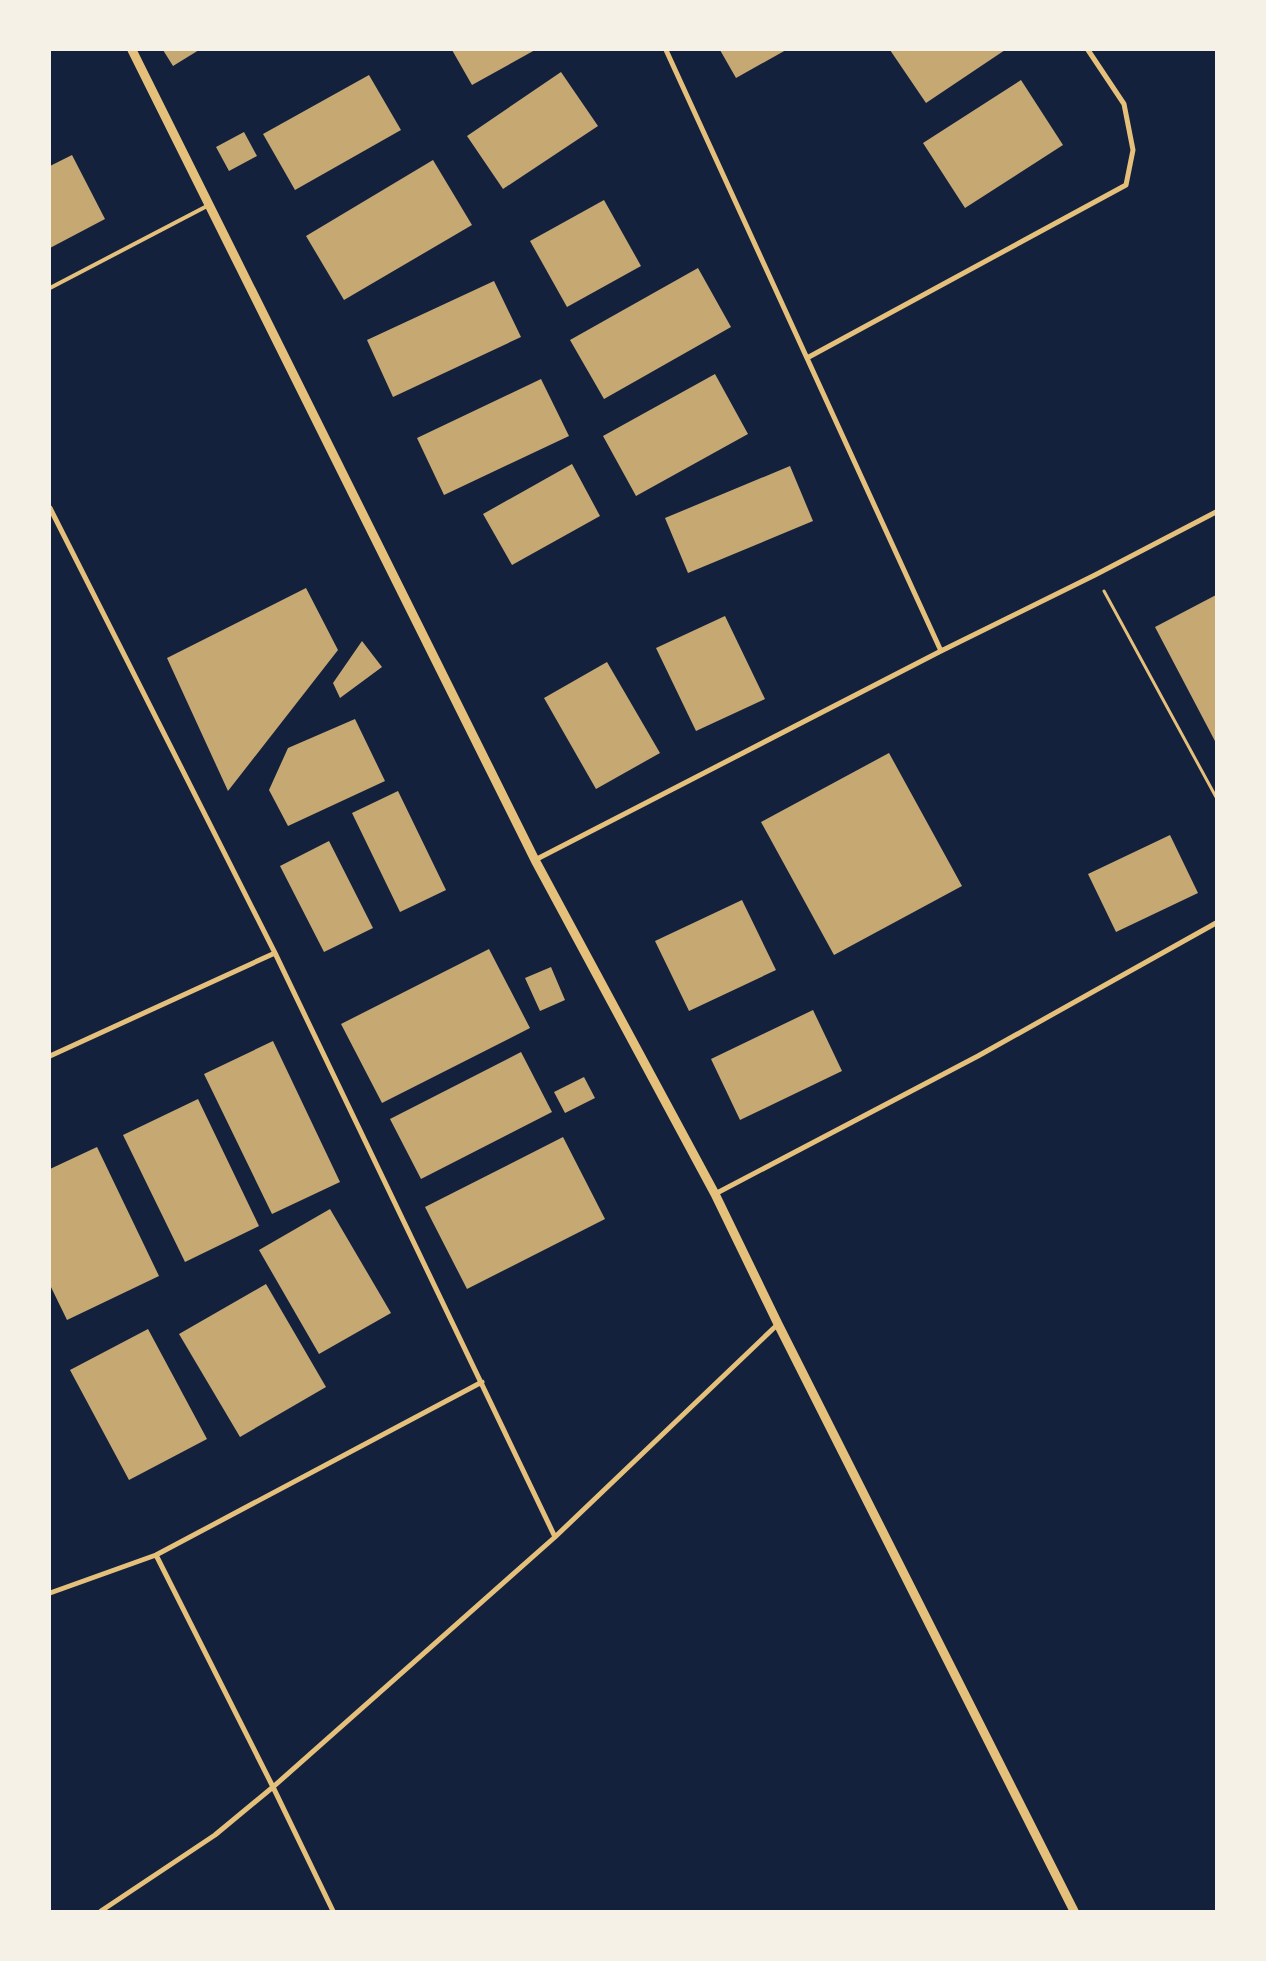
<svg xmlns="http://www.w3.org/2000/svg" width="1266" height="1961" viewBox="0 0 1266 1961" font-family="'Sofia Sans Condensed',sans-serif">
	<rect width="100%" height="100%" fill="#14213d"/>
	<path fill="#c6a872" d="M163,50H199L173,66Z
		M452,50H535L472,85Z
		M720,50H786L736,78Z
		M890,50H1005L926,103Z
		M561,72L598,126L503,189L467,136Z
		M369,75L401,130L295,190L263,134Z
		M1021,80L1063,145L965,208L923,143Z
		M244,132L257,156L229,171L216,147Z
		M72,155L105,219L50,248V166Z
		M433,160L472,225L344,300L306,236Z
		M604,200L641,266L567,307L530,241Z
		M698,268L731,327L604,399L570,340Z
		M494,281L521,337L393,397L367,340Z
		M715,374L748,434L636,496L603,436Z
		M541,379L569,436L444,495L417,438Z
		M572,464L600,516L512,565L483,514Z
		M790,466L813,521L688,573L665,518Z
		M306,588L338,650L228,791L167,658Z
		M1216,595V743L1155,627Z
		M725,616L765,699L696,731L656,648Z
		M362,641L382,667L340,698L333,683Z
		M607,662L660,753L596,789L544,698Z
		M355,719L385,781L288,826L269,790L288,748Z
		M889,753L962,886L834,955L761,822Z
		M398,791L446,890L400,912L352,813Z
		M1170,835L1198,893L1116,932L1088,874Z
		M329,841L373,928L324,952L280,866Z
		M742,900L776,970L689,1011L655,941Z
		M489,949L530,1028L382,1103L341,1024Z
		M551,967L565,1000L540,1011L525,978Z
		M813,1010L842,1071L740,1120L711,1059Z
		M273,1041L340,1182L272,1214L204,1074Z
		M521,1052L552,1112L421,1179L390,1119Z
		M584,1077L595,1098L565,1113L554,1092Z
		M198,1099L259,1226L185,1262L123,1135Z
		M563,1137L605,1219L467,1289L425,1207Z
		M97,1147L159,1276L67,1320L50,1285V1169Z
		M330,1209L391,1313L319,1354L259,1250Z
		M266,1284L326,1387L240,1437L179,1334Z
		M148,1329L207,1439L129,1480L70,1370Z"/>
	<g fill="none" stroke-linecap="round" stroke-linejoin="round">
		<path stroke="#e5c07b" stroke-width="3" d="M1104,591L1216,797"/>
		<path stroke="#e5c07b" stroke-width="4" d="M50,288L209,205"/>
		<path stroke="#e5c07b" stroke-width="5" d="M666,50L941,651
			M807,358L1126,185L1133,150L1124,104L1088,50
			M50,508L275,953L555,1537
			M535,860L941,651L1095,575L1216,512
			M50,1056L275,953
			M715,1194L978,1056L1216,923
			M156,1555L273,1787L333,1911
			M50,1593L156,1555L482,1382
			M101,1911L215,1835L273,1787L555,1537L778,1324"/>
		<path stroke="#e5c07b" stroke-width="9" d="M132,50L535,860L715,1194L778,1324L1074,1911"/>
	</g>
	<rect width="1266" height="1961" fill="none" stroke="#f6f1e7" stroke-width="102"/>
</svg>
